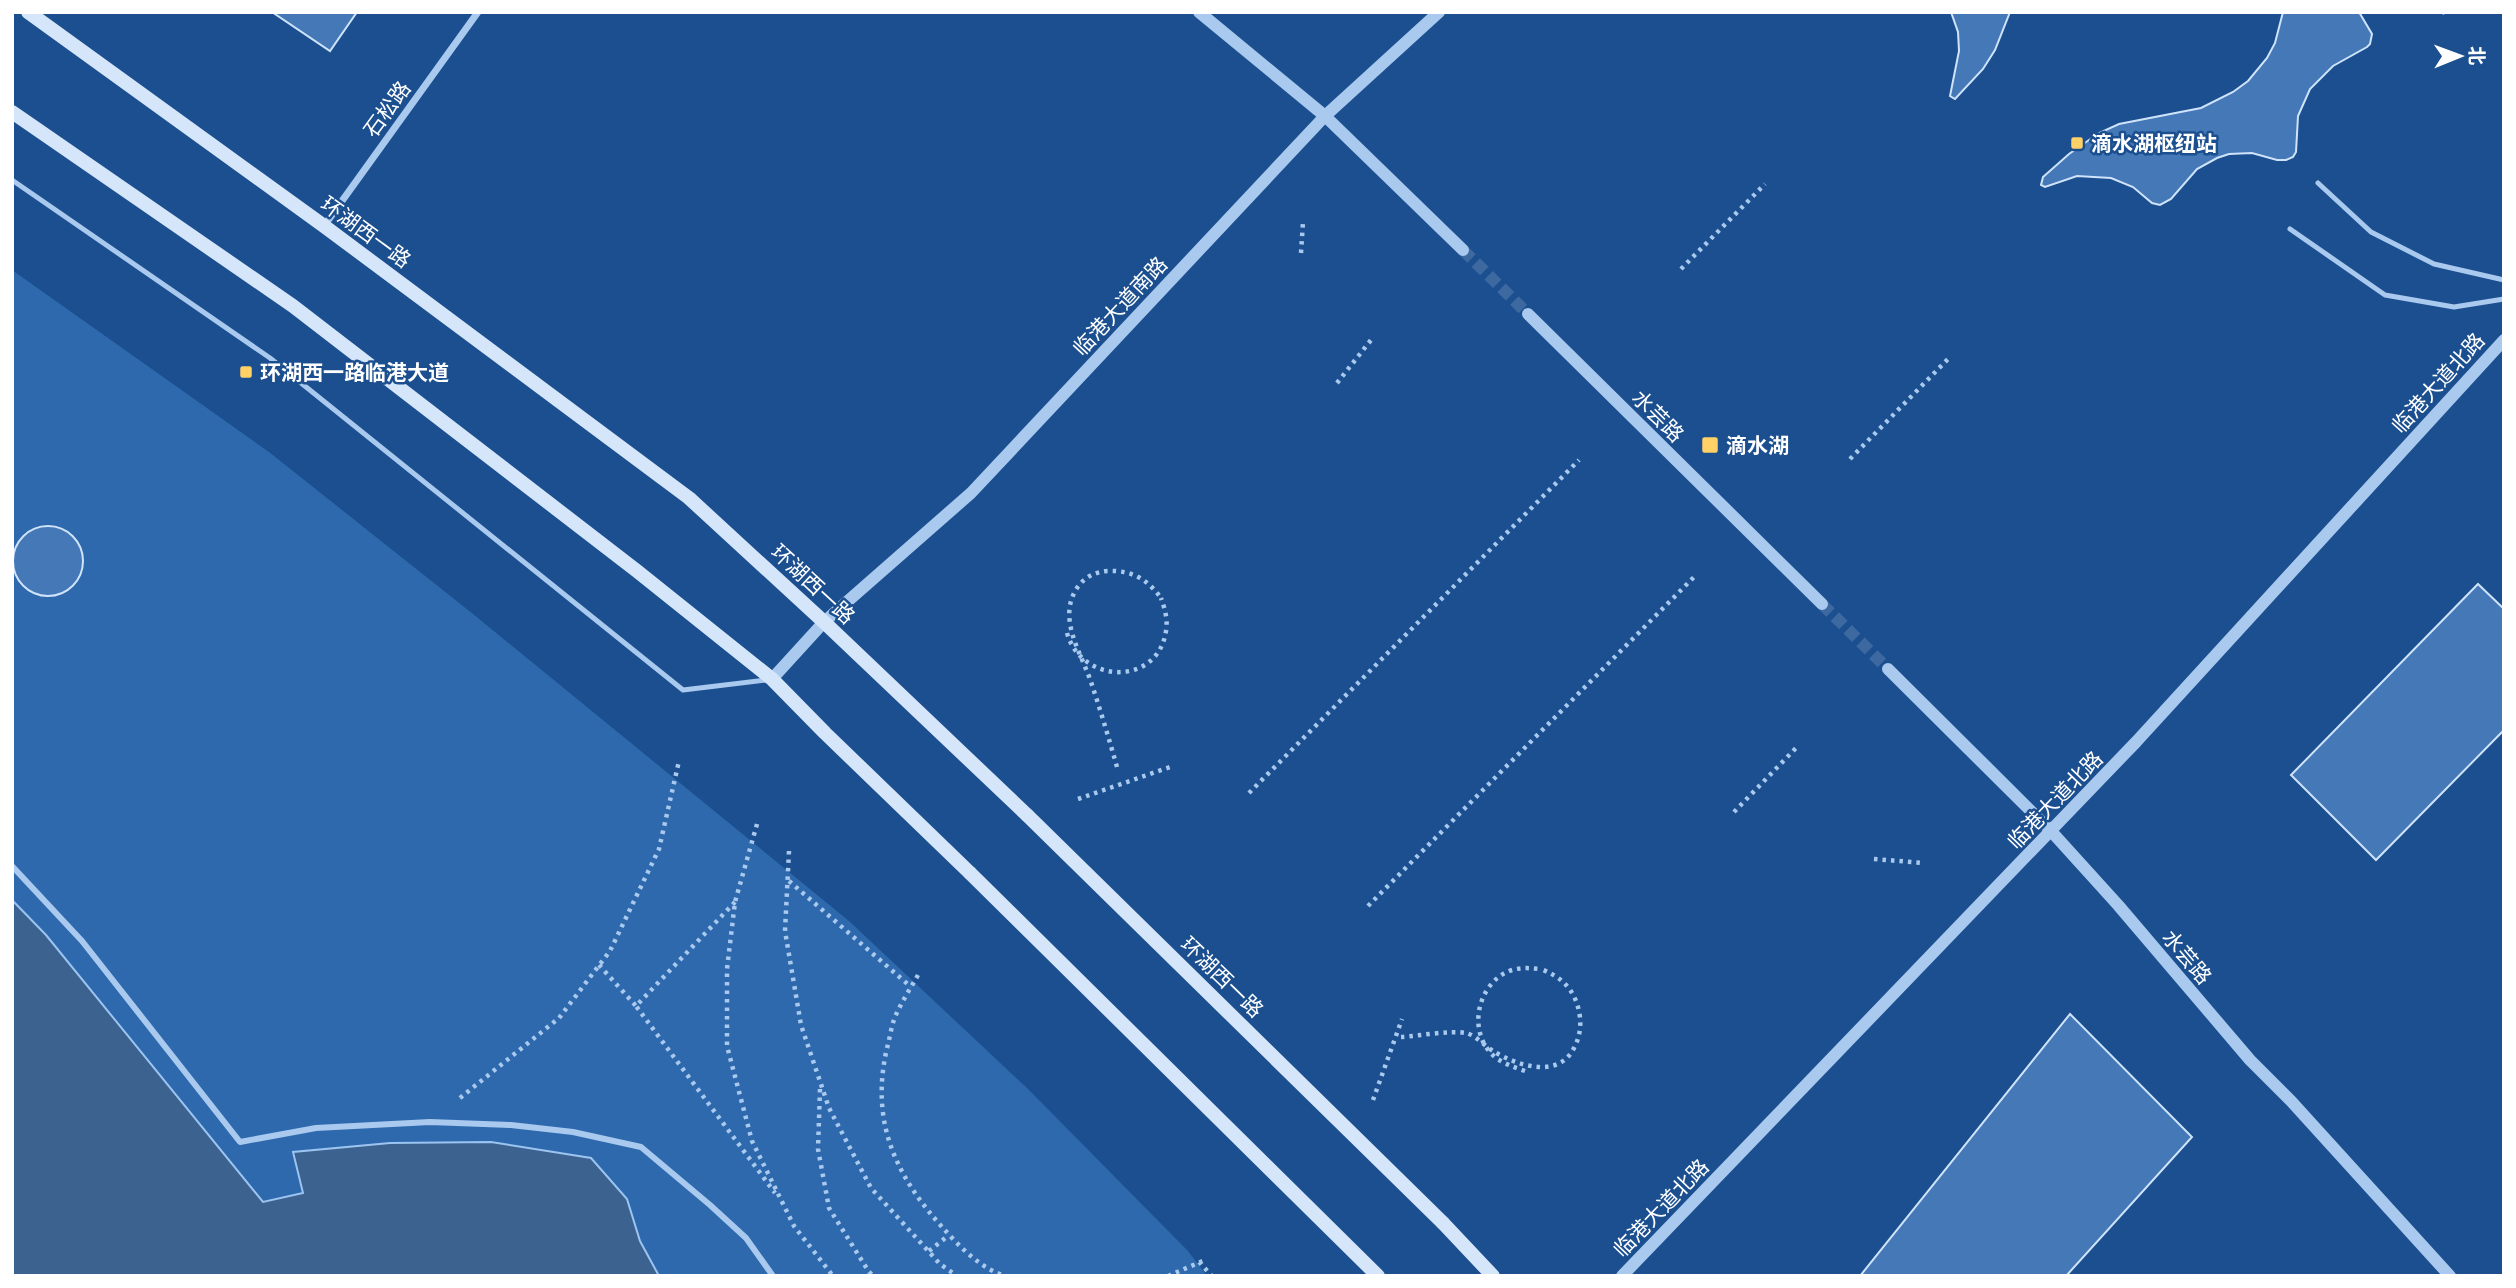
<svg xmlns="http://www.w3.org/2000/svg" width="2516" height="1288" viewBox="0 0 2516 1288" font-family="'Archivo Narrow','Noto Sans SC',sans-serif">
	<rect width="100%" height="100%" fill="#1b4f8f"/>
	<path fill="#2e69ad" d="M12,270L269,452L473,614L849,921L1029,1090L1188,1251L1207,1276H659L640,1241L627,1199L491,1142L390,1143L294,1151L303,1193L263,1202L46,935L12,900Z"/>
	<path fill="#3c6290" stroke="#9cc4f0" stroke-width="2" d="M12,900L46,935L263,1202L303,1193L293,1152L390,1143L491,1142L591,1158L627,1199L640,1241L659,1276H12Z"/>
	<path fill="#4478b7" stroke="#cfe3fa" stroke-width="2" d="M272,12H357L330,51Z
		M1951,12H2010L1995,50L1983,69L1955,99L1950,96L1959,51L1958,32Z
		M2283,12H2359L2372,34L2370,44L2367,47L2333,66L2310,89L2298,116L2296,152L2293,157L2286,160H2277L2252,153L2229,154L2217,158L2197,169L2171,199L2160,205L2152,203L2133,187L2111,178L2077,176L2045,187L2041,185L2043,177L2069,154L2099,133L2119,124L2201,108L2233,92L2248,81L2267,58L2275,43Z
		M13 561a35 35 0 1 1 70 0a35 35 0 1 1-70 0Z
		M2478,584L2504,609V730L2376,860L2291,775Z
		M2070,1014L2192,1137L2066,1276H1860Z"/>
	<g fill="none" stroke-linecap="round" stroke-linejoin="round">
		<path stroke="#3d69a0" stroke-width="12" stroke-dasharray="12 6" stroke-linecap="butt" d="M1463,250L1528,314
			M1822,604L1888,669"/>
		<path stroke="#a9c9ee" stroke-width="4.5" stroke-dasharray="3.5 5" stroke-linecap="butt" d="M2443,12L2445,13
			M1301,253L1303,222
			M1681,269L1765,184
			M1337,383L1371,340
			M1850,459L1949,358
			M1117,767C1109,739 1101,712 1092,685C1082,653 1054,616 1080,584C1087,576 1096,572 1107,571C1132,570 1147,579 1161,598
			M1249,793L1579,460
			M1078,799L1173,766
			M1734,812L1796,748
			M757,824L735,902L727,969V1046L752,1141L794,1226L833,1276
			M789,851L785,931L801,1025L829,1108L871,1188L940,1264L957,1276
			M1874,859L1924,863
			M789,881L911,987
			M735,902L636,1006L775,1193
			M1368,906L1696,575
			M599,965L636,1006
			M918,975C910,989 901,1003 895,1017C891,1027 890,1038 887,1048C870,1121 895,1175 943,1228C959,1246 982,1270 1006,1276
			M1401,1037C1418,1036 1450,1030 1466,1033C1475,1035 1485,1046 1493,1051C1516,1065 1558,1080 1574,1048C1582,1033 1582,1017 1576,1001C1569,984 1558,976 1541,969
			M820,1089L818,1149L829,1208L869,1272L874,1276
			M460,1098L559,1018L610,951L659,849L679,761
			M1373,1100L1402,1019
			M929,1251L949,1235
			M1199,1262L1212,1276
			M1168,1276L1205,1260"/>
		<path stroke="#a9c9ee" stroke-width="5" d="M12,180L270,358L683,690L766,680
			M2318,183L2371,232L2434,264L2504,280
			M2290,229L2385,295L2454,307L2504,299"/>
		<path stroke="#a9c9ee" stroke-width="6" d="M12,866L82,941L240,1142L316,1128L430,1122L511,1125L573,1132L641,1147L710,1205L746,1238L773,1276"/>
		<path stroke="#a9c9ee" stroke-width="7" d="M324,226L478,12"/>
		<path stroke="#a9c9ee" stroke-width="12" d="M1199,12L1325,116L1463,250
			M1528,314L1822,604
			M1888,669L2051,831L2118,905L2250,1060L2291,1101L2450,1276
			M772,679L824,622L971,493L1325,116L1439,12
			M1622,1276L2136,742L2504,340"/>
		<path stroke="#d6e6fa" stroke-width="14" d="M28,12L324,226L689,498L824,622L1027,815
			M12,112L293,306L637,571L772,679L825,733L970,873
			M1443,1223L1493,1276"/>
		<path stroke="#a9c9ee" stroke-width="4.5" stroke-dasharray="3.5 5" stroke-linecap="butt" d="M1067,633C1082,685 1158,686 1166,631C1168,620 1165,609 1161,598
			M1525,1071C1514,1067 1504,1064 1495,1057C1467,1034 1476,985 1509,971C1520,967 1530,968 1541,969"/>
		<path stroke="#d6e6fa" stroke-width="14" d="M1027,815L1443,1223
			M970,873L1378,1276"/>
	</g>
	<g fill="#ffd166" stroke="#1b4f8f" stroke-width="2.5">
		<rect x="2070" y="136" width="14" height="14" rx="3.5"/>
		<rect x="239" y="365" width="14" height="14" rx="3.5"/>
		<rect x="1701" y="436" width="18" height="18" rx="3.5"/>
	</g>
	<g text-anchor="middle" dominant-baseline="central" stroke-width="5" stroke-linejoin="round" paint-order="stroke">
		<g font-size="21" fill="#fff" stroke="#1b4f8f">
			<text transform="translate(387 109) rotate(-54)">石松路</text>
			<text transform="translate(366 232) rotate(36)">环湖西一路</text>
			<text transform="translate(1120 306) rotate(-47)">临港大道南路</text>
			<text transform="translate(2438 383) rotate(-48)">临港大道北路</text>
			<text transform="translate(1658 416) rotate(45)">水芸路</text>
			<text transform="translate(813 584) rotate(43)">环湖西一路</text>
			<text transform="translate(2055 800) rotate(-46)">临港大道北路</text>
			<text transform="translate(2187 957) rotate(50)">水芸路</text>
			<text transform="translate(1222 977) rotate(44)">环湖西一路</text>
			<text transform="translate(1661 1208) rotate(-46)">临港大道北路</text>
		</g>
		<g font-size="21" font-weight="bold" fill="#fff" stroke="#1b4f8f" text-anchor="start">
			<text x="2091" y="143">滴水湖枢纽站</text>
			<text x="260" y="372">环湖西一路临港大道</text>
			<text x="1726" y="445">滴水湖</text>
		</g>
	</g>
	<rect width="2516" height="1288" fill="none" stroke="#ffffff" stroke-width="28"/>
	<g transform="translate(2460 56) rotate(89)" stroke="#1b4f8f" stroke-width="5" paint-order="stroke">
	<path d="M0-5L12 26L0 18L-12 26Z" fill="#ffffff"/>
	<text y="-10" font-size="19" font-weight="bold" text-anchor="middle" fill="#ffffff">北</text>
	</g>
</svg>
